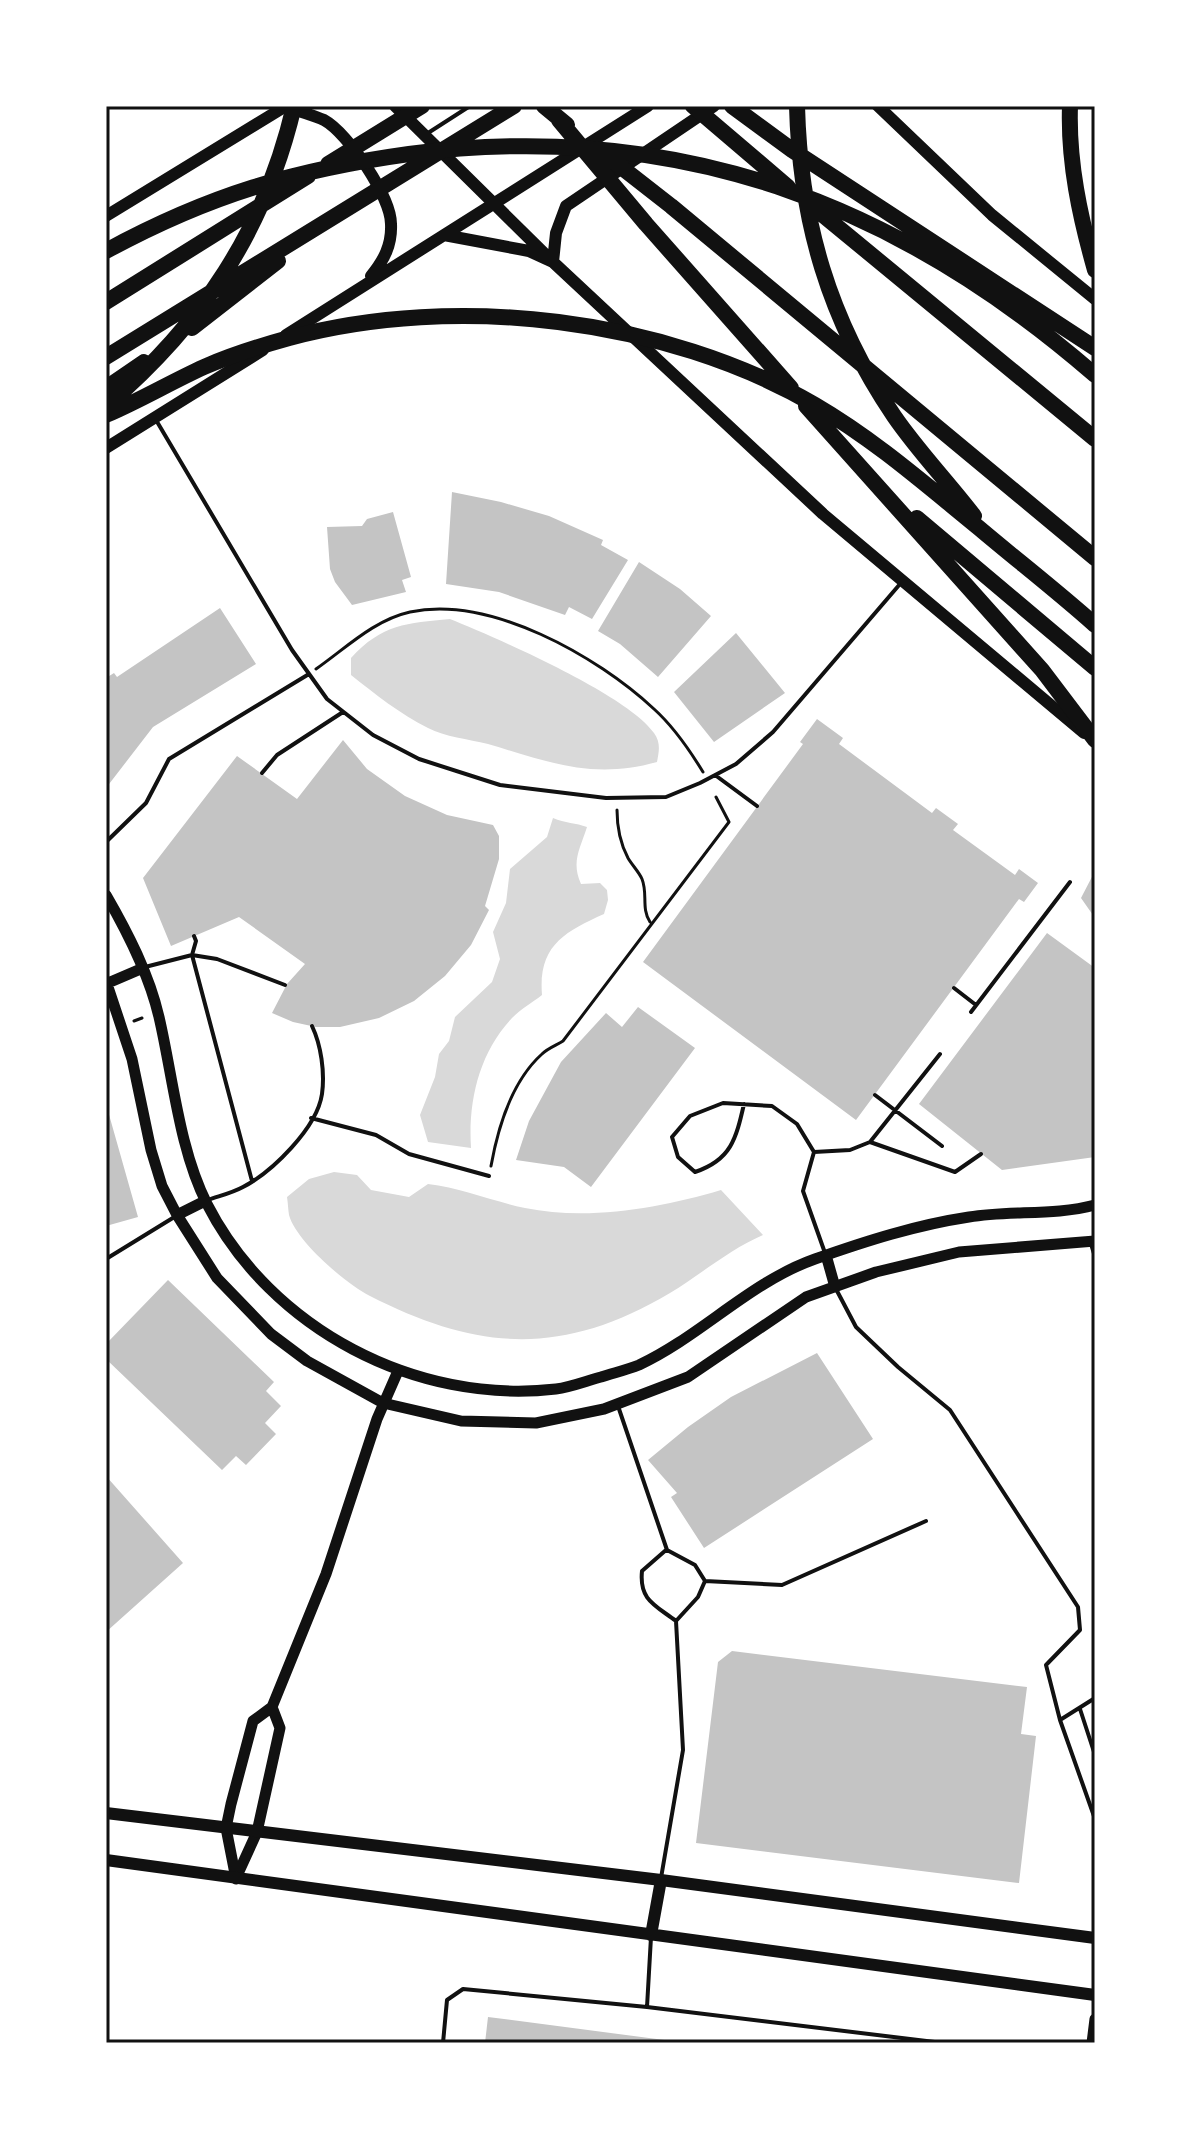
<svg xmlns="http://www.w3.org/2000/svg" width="1201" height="2149" viewBox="0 0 1201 2149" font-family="'Space Grotesk',sans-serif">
	<rect width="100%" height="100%" fill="#fff"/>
	<path fill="#d9d9d9" d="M450,619C497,638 628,695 654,733C661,743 659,751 657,762C592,780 549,762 488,744C468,739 445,737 428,728C400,714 375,694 351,675V658C382,624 407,623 450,619Z
		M553,818C565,823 576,823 587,827C580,849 571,862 581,884L600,883L607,890L608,900L604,914C564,932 538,946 542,995C533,1002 521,1009 512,1018C479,1053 468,1101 471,1148L428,1142L420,1115L435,1077L439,1054L449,1041L455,1017L492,982L500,959L493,932L506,903L510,869L547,837Z
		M334,1172L357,1175L371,1190L409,1197L428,1184C461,1188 492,1201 525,1208C588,1221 661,1208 721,1190L763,1235C730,1249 700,1275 670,1293C562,1357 478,1351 370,1296C346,1284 296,1241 289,1215C288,1209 288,1203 287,1197L309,1179Z"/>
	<path fill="#c4c4c4" d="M452,492L501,502L549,516L603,540L601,545L628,560L592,619L569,607L565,615L499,592L446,584Z
		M393,512L411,577L402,580L406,592L352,605L335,582L330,569L327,527L362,526L367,519Z
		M639,562L680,589L711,616L658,677L620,644L598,631Z
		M220,608L256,664L153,727L106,788V678L114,673L117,677Z
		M736,633L785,693L714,742L674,692Z
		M817,719L843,738L839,744L932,813L936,808L958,824L953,830L1015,875L1019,869L1038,883L1024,902L1019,899L856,1120L643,962L803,744L800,742Z
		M343,740L367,769L405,796L447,815L493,825L499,836V859L485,906L489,910L471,945L445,976L414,1001L379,1018L340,1027H316L293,1022L272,1013L287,984L305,964L239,917L171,946L143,878L237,756L297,799Z
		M1095,871V918L1081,898Z
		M1047,933L1095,968V1157L1002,1170L919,1104Z
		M638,1007L695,1048L591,1187L564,1167L516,1160L529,1121L561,1062L606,1013L622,1027Z
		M106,1104L138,1217L106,1226Z
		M168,1280L274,1382L266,1391L281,1406L265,1423L276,1434L246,1465L236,1456L222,1470L106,1359V1344Z
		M817,1353L873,1439L704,1548L671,1497L677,1493L648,1460L688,1427L731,1397Z
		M106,1476L183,1563L106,1632Z
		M732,1651L1027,1687L1021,1734L1036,1736L1019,1883L696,1843L718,1662Z
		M488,2017L672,2041V2043H485Z"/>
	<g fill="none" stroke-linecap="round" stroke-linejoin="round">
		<path stroke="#111" stroke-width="3" d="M316,669C346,648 374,620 410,612C490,595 597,656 654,709C674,727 689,749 703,772
			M617,810C617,827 620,843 628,858C632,865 639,872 642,879C648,894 641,908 650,922
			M134,1021L142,1018
			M491,1166C498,1127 512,1081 542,1054C548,1048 557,1045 563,1041L729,822L716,797"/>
		<path stroke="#111" stroke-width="4" d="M428,133L470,106
			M156,420L292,650L327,699L373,735L419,759L500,785L606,798L666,797L700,783L736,764L773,732L900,584
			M262,773L277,755L343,712
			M715,775L757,806
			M106,842L146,803L169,759L309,674
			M194,936L196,941L192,955L252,1181
			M145,967L192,955L217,959L285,985
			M954,988L976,1005
			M971,1012L1070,882
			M875,1095L942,1146
			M744,1104C736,1139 731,1160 695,1172L678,1157L672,1137L690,1116L723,1103L772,1106L797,1124L814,1152
			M311,1118L376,1135L409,1154L489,1176
			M870,1142L955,1172L981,1154
			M208,1200C219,1196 232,1193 243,1187C272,1172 317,1128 322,1094C325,1072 321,1045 312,1026
			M1091,1244L1095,1257
			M825,1253L803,1191L814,1152L850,1150L870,1142L940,1054
			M106,1259L176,1216
			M836,1289L856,1327L898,1367L950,1410L1078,1607L1080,1630L1046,1665L1060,1720L1095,1819
			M618,1406L667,1550L695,1565L705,1581L698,1597L676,1621L683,1750L661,1878
			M666,1550L642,1571C639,1600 655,1605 676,1621
			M705,1581L782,1585L926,1521
			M1080,1709L1095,1755
			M1060,1720L1095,1698
			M651,1937L647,2007L943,2043
			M443,2043L447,2000L463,1989L647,2007"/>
		<path stroke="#111" stroke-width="11" d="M106,895C128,933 149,974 159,1017C173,1077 179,1149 207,1204C271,1329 416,1405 556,1389C571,1387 586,1381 601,1377C613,1373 627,1370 639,1365C701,1336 750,1282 815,1259C866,1241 916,1225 969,1217C1011,1210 1054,1216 1095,1205
			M106,981L132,1059L151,1150L162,1186L177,1215L217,1278L271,1334L307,1361L383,1403L461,1421L536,1423L604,1409L688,1377L806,1297L876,1272L959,1252L1095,1241
			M108,983L143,968
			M177,1215L205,1201
			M826,1255L835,1287
			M236,1878L257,1832L280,1728L272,1707
			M236,1879L226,1828L231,1804L253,1721L272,1707L326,1574L377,1419L398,1371
			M1092,2043L1095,2019"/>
		<path stroke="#111" stroke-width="12" d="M395,106L553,262L823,514L1084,733
			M878,106L992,215L1095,299
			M288,107C300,112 313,115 324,120C348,133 391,197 391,224C392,245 384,260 371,276
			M106,216L286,106
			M444,235L529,251L553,262L556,233L566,206L714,106
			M286,335L648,106
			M106,448L263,350
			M106,1813L661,1880L1095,1938
			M106,1860L1095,1995
			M651,1935L661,1880"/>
		<path stroke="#111" stroke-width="16" d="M544,106L567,125
			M693,106L788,187
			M732,106L792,150L1095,348
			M797,106C800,221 829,320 894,416C918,451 948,482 974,516
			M1070,106C1068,162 1080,217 1095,270
			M559,120L646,224L791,388
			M598,149L671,206L1095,558
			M328,164L422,106
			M806,201L1095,439
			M106,251C209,195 294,170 409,154C675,119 896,202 1095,375
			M106,302L308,176
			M192,328L278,261
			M106,357L514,106
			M106,388L144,362
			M106,406C202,324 265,230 294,106
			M806,406L1042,670L1095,740
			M106,415C139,401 171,382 204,367C231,355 260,346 289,338C456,293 665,318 815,405C875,440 926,485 979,528C1018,561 1057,591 1095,625
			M917,518L1095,668"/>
	</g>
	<rect width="1201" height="2149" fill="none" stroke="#ffffff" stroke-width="216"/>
	<rect x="108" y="108" width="985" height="1933" fill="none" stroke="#111" stroke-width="3"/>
</svg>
